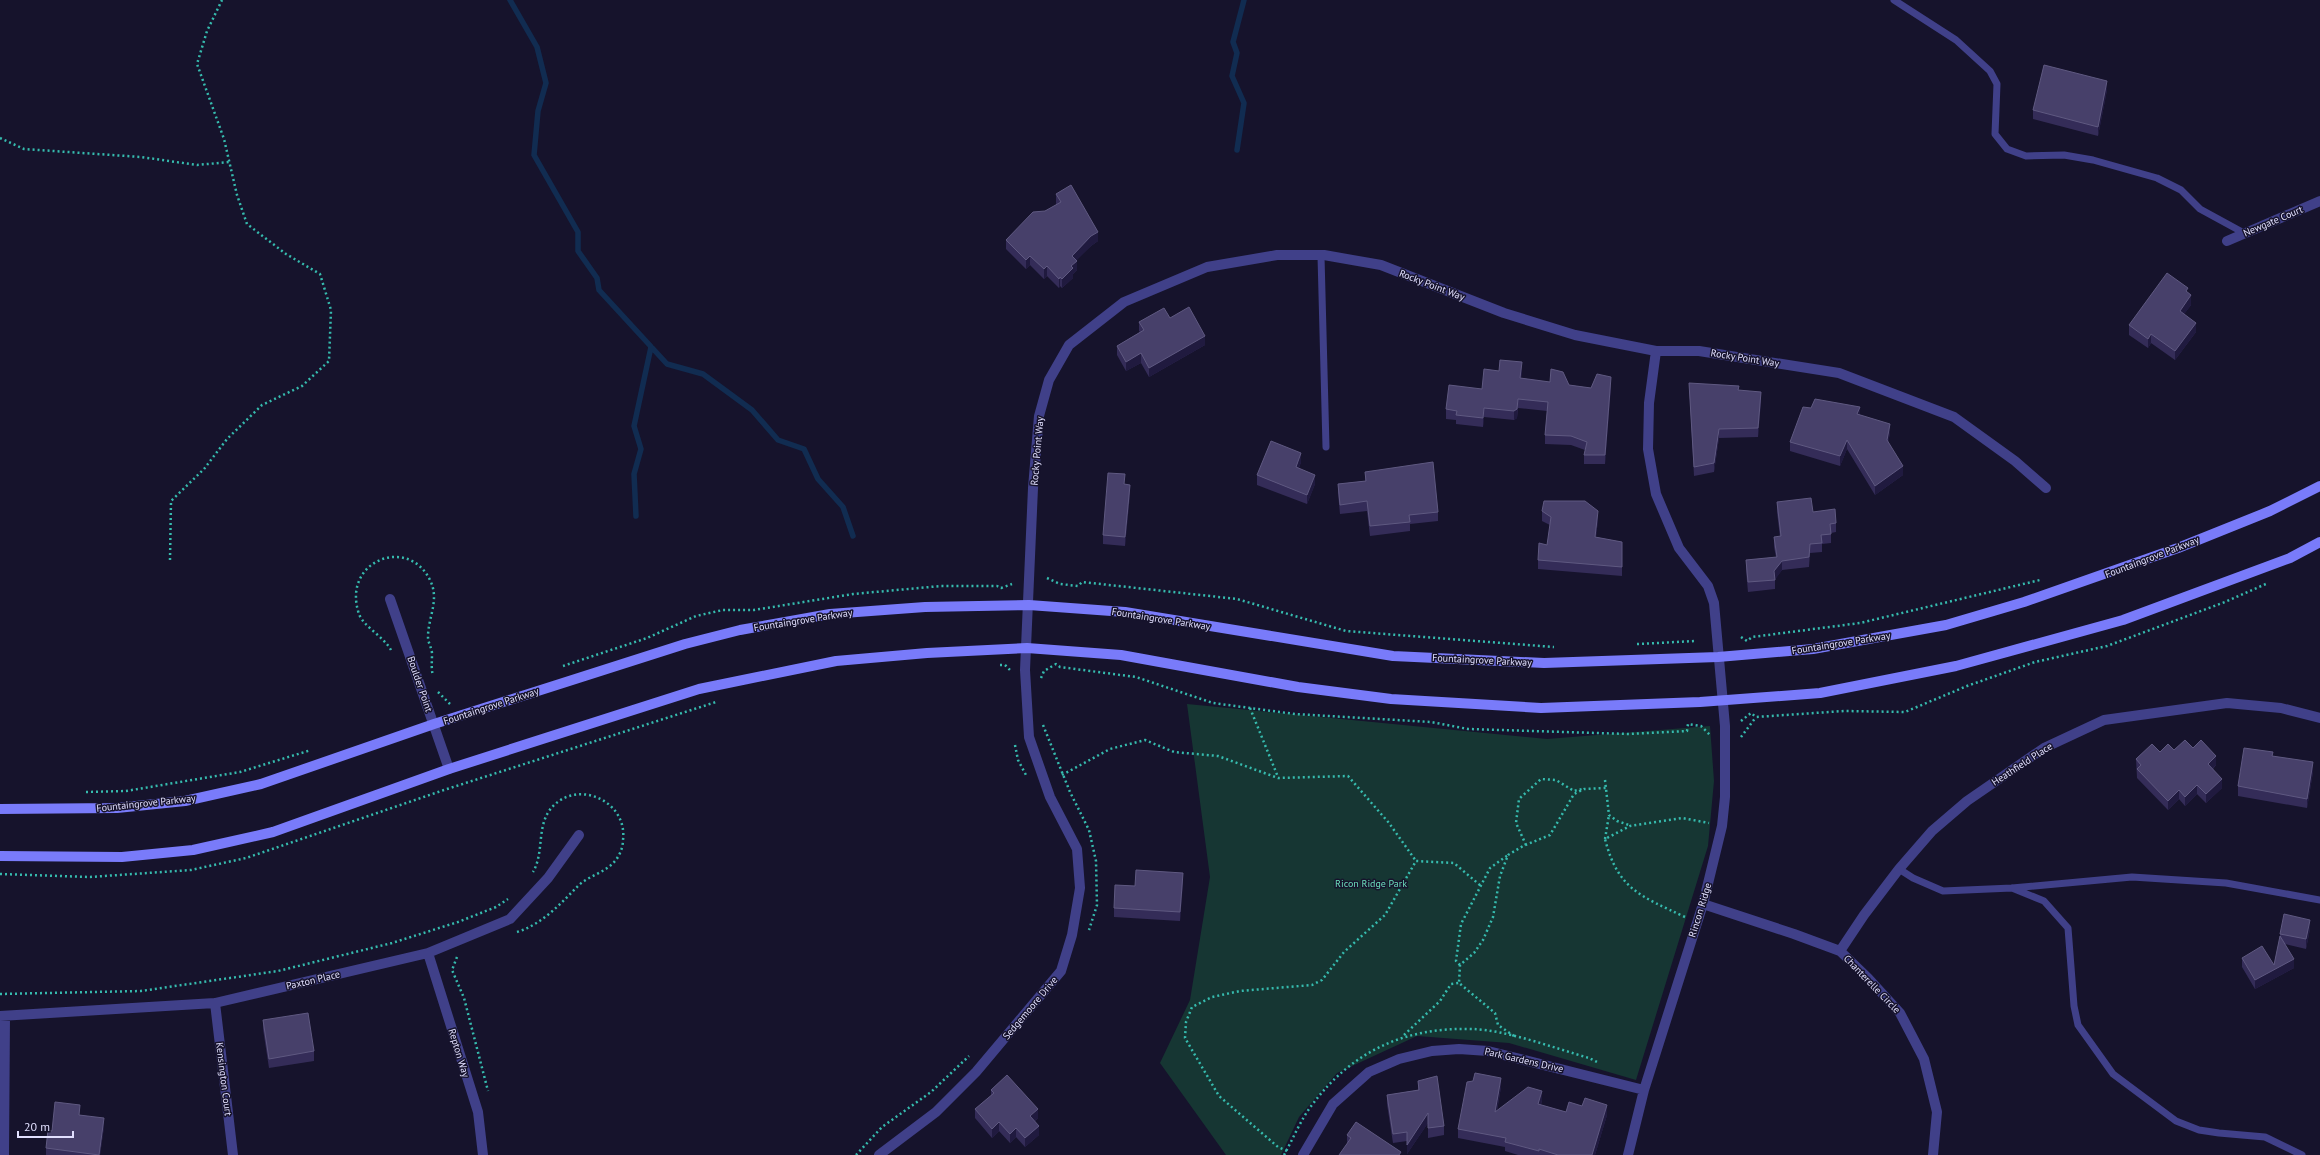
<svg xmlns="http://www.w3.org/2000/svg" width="2320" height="1155" viewBox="0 0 2320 1155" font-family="'PT Sans',sans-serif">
	<rect width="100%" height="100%" fill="#16132c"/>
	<path fill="#163633" d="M1187,704L1547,739L1710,726L1714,781L1708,846L1636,1080L1509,1043L1417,1036L1337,1073L1299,1117L1281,1155H1226L1160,1063L1190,1000L1210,877Z"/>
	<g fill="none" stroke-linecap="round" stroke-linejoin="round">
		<path stroke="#112c51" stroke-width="5.5" d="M510,0L537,47L546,83L538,111L534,155L578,232V251L597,278L599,290L667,364L703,374L752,410L778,440L804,449L818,479L843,507L853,536
			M1237,150L1244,103L1232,76L1237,53L1233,42L1244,0
			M636,516L634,474L641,449L634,426L651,347"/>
		<path stroke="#36bbae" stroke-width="2.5" stroke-dasharray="2 3" stroke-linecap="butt" d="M0,138L24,149L141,157L197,165L229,162
			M170,560L171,501L204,469L227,439L262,405L302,386L329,361L331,310L320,274L286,254L247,224L237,195L224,139L197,64L207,31L222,0
			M1047,578L1060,584L1078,586L1082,582L1237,599L1346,631L1554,647
			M1741,637L1747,641L1752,637L1860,623L2040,580
			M1637,644L1696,641
			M391,650C384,637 363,626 359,614C341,561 408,535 430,580C440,600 428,617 428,637C428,643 432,648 432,654C432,662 431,668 433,676
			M1000,665H1005L1011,671
			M563,666L647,638L696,616L723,610H754L853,594L941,586H997L1001,588L1012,584
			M1041,678L1044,671L1056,664L1060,667L1136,677L1213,703L1295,714L1431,722L1468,729L1629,734L1687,731L1688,724L1701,726L1711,736
			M438,692L450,704
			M1250,708L1278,777
			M1741,721L1751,713L1756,717L1844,711L1905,712L1967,686L2035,662L2107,646L2225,602L2268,583
			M1043,725L1070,792L1089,830L1096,861L1097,905L1089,930
			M1741,737L1756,717
			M1015,745L1018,760L1026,775
			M1062,775L1110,749L1145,740L1174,752L1218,756L1278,778L1348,776L1389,823L1416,861
			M1605,780L1609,815L1617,821L1629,825
			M86,792L126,791L240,772L311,750
			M1605,839L1609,815
			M1526,845L1516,823L1519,799L1541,779L1556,780L1574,791L1582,789
			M0,874L90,877L191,870L246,858L444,790L716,702
			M1685,917C1641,896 1618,890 1605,839L1630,826L1682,818L1709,823
			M517,932C543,924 561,903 579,885C589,876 603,873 612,864C619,858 623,848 623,840C628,799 573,777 549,811C537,829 544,853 533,872
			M457,957L452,970L464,998L488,1091
			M1460,965L1456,961L1461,924L1490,868L1508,855
			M0,994L141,991L278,971L392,943L458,922L496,907L508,899
			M1404,1035L1440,1001L1451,984L1459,983
			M1514,1036L1498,1025L1495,1013L1459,983L1460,965L1474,953L1483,940L1493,917L1500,876L1508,855L1523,846L1550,835L1574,794L1584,789L1606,788
			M1287,1151L1278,1147L1219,1096L1185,1038L1186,1022L1192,1007L1212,997L1240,991L1312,985L1322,980L1344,952L1385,915L1416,861L1454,863L1481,886
			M856,1155L882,1127L931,1092L969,1056
			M1284,1155C1293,1139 1301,1119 1312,1105C1352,1051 1405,1027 1472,1029C1507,1030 1554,1048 1589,1058L1597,1062"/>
		<path stroke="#404089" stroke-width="7" d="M1894,0L1956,40L1990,71L1997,84L1995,134L2007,149L2026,156L2064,155L2093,160L2157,178L2181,190L2200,209L2244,233
			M1321,256L1326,447
			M1899,869L1913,878L1943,891L2012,888L2132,877L2226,883L2320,900
			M2012,888L2044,901L2068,928L2074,1006L2078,1025L2113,1074L2176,1121L2199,1130L2219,1133L2265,1137L2302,1155"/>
		<path stroke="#404089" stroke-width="10" d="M2227,241L2320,201
			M390,599L449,769
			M1703,904L1794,934L1840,951L1868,978L1900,1013L1924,1059L1937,1112L1933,1155
			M1840,951L1864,915L1899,869L1932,831L1967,801L2044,748L2104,720L2227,703L2281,708L2320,718
			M428,953L478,1112L483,1155
			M215,1003L233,1155
			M0,1016L215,1003L428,953L510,919L548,878L579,835
			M4,1155L5,1016
			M879,1155L936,1112L976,1072L1061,971L1072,935L1080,888L1077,849L1050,797L1029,737L1025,670L1033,488L1039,416L1049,380L1069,345L1124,302L1207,267L1277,255H1324L1381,265L1504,313L1575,335L1656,351H1699L1839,373L1954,417L2015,461L2046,488
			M1303,1155L1333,1104L1369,1072L1399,1059L1432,1051L1459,1049L1488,1051L1644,1090
			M1628,1155L1644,1090L1703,904L1722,826L1725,797V726L1714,603L1708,586L1679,548L1656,494L1648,449L1649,403L1656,351"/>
		<path stroke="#797bfa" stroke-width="10" d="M0,809L117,808L185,801L261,784L434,724L685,644L740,630L830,614L925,607L1029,605L1125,612L1393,656L1544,663L1718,657L1813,649L1946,625L2024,602L2178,548L2270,511L2320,486
			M0,856L122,857L193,850L273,832L449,769L699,689L836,661L927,653L1027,648L1121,655L1298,687L1391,699L1541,708L1700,702L1820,693L1956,666L2123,620L2290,558L2320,542"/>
	</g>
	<path fill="#342c58" d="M2107,90L2098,136L2033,119V110Z
		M1056,194L1098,241L1091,246L1076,260L1077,270L1073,274V278L1062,288L1060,286L1059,288L1047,276L1044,279L1030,265L1026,269L1006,249V240L1045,211L1056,205Z
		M2188,293L2191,305L2184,314L2196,332L2175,360L2151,343L2148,348L2129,335V325Z
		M1170,318L1205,345L1149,377L1141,363L1126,371L1117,355V346L1140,332L1139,331V322Z
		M1499,371L1522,372L1521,378L1569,385L1591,388L1611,386L1605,464H1584V455L1585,450L1571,445L1545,444V435L1547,411L1518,408L1517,418L1514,420L1484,417L1483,427L1456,424V420L1446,419V409L1482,389Z
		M1689,383L1739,390L1761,401L1758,437L1719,438L1714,472L1694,476Z
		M1860,415L1890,433L1888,442L1903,475L1875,495L1847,449L1840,466L1790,451V442Z
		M1301,462L1299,468L1315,484L1307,504L1257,485V475Z
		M1365,472L1438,512V521L1410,524V531L1370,536L1367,511L1340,514L1338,493V484L1365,481Z
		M1125,485L1130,494L1125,546L1103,544V535Z
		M1777,502L1813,512L1836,523V532L1831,533V543L1822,544V552L1810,553L1809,567L1782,570L1775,579V589L1748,592L1746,570V560L1776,557L1774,547V537H1780L1777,512Z
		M1542,511L1598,520L1596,537L1622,542V576L1538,569V560L1547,545L1550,525L1542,521Z
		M2193,748L2216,765L2213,769L2222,788L2206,803L2197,794L2185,806L2179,799L2168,810L2137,778L2136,759L2160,752Z
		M2273,756L2313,772L2307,808L2238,796V786Z
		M1183,882L1180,921L1114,917V908L1135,886Z
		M2310,929L2306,949L2285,944L2294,968L2255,989L2242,967V958L2274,965L2280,937V934Z
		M263,1020L314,1051V1061L269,1068L263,1029Z
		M1418,1081L1444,1126V1135L1428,1138V1123L1407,1154V1141L1393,1143L1387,1104V1095L1418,1090Z
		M1501,1087L1497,1111L1542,1100L1541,1105L1566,1112L1607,1115L1595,1155H1518L1505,1151V1147L1458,1138V1129Z
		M991,1090L1038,1118L1035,1121L1039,1135L1025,1147L1016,1137L1010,1143L999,1131L992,1138L975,1118V1109L991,1096Z
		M80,1115L104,1127L100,1155H46V1148L52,1131Z
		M1347,1135L1401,1155L1347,1143Z"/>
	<path fill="#201a3f" d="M2107,81V90L2098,136V127Z
		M1098,232V241L1091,246L1072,265V256L1091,236Z
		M1030,256V265L1026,269V260Z
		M1077,261V270L1073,274V278L1062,288V279L1071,266Z
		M1047,266V276L1044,279V269Z
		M1060,277V286L1059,288V279Z
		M2191,295V305L2180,320V311Z
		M2196,323V332L2175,360V351Z
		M2151,334V343L2148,348V339Z
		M1205,336V345L1149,377V368Z
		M1141,353V363L1126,371V362Z
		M1522,362V372L1520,387V378Z
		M1611,377V386L1605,464V455Z
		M1761,392V401L1758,437V428Z
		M1518,399L1517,418L1514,420V411Z
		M1860,407V417L1857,414Z
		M1484,408V417L1483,427V418Z
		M1890,424V433L1887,449V440Z
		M1719,429V438L1714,472V463Z
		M1847,440V449L1840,466V456Z
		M1301,453V462L1296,476V467Z
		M1903,466V475L1875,495V486Z
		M1315,475V484L1307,504V495Z
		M1130,485V494L1125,546V537Z
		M1598,511V520L1595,546V537Z
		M1782,561V570L1775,580L1774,571Z
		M2216,756V765L2208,773V764Z
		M2313,762V772L2307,808V799Z
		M2222,779V788L2206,803V794Z
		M2197,785V794L2185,806V797Z
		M2179,790V799L2168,810V801Z
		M1183,873V882L1180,921V912Z
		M2310,920V929L2306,949V939Z
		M2294,959V968L2255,989V980Z
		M1501,1078V1087L1495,1121V1112Z
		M1542,1091V1100L1538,1113V1104Z
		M1607,1105V1115L1595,1155H1592Z
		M1038,1109V1118L1030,1125V1116Z
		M1428,1113V1123L1407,1154V1145Z
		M104,1118V1127L100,1155H99Z
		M999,1122V1131L992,1138V1129Z
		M1039,1126V1135L1025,1147V1138Z
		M1016,1128V1137L1010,1143V1134Z"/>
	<path fill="#47406a" stroke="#5f5981" d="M2044,65L2107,81L2098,127L2033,110Z
		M1071,185L1098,232L1091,236L1072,256L1077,261L1071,266L1073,268L1062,279L1060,277L1059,279L1047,266L1044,269L1030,256L1026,260L1006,240L1033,212L1045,211L1061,202L1056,194Z
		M2167,273L2188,288L2186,291L2191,295L2180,311L2196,323L2175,351L2151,334L2148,339L2129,325Z
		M1189,307L1205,336L1149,368L1141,353L1126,362L1117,346L1144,330L1139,322L1164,308L1170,318Z
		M1500,360L1522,362L1520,378L1550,382L1551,369L1563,372L1569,385L1591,388L1597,374L1611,377L1605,455H1584L1587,442L1571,436L1545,435L1548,402L1518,399L1517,409L1514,411L1484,408L1483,418L1456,415L1457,411L1446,409L1449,385L1482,389L1484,369L1499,371Z
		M1689,383L1739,386L1738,390L1761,392L1758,428L1719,429L1714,463L1694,467Z
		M1815,399L1860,407L1857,414L1890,424L1887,440L1903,466L1875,486L1847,440L1840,456L1790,442L1803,407L1811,408Z
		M1271,441L1301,453L1296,467L1315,475L1307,495L1257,475Z
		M1433,462L1438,512L1409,515L1410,522L1370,526L1367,501L1340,505L1338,484L1366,481L1365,472Z
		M1108,473L1125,474L1124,484L1130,485L1125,537L1103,535Z
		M1811,498L1813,512L1835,509L1836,523L1830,524L1831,534L1821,535L1822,543L1810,544L1809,557L1782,561L1774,571L1775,580L1748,582L1746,560L1777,557L1774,537L1781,536L1777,502Z
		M1544,501H1585L1598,511L1595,537L1622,542V567L1538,560L1539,543L1547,545L1551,517L1542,511Z
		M2185,740L2193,748L2201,740L2216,756L2208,764L2222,779L2206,794L2197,785L2185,797L2179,790L2168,801L2137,769L2141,765L2136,759L2152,744L2160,752L2168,744L2174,750Z
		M2244,748L2273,752L2272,756L2313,762L2307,799L2238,786Z
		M1136,870L1183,873L1180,912L1114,908L1115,885L1135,886Z
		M2284,914L2310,920L2306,939L2280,934Z
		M2280,936L2294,959L2255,980L2242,958L2262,946L2274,965Z
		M308,1013L314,1051L269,1059L263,1020Z
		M1475,1073L1501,1078L1495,1112L1528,1087L1542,1091L1538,1104L1566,1112L1569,1102L1582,1106L1585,1098L1607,1105L1592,1155H1558L1539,1149V1151L1505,1142L1506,1138L1458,1129L1467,1082L1473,1081Z
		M1007,1075L1038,1109L1030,1116L1039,1126L1025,1138L1016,1128L1010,1134L999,1122L992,1129L975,1109L994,1093L991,1090Z
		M1437,1076L1444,1126L1428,1128V1113L1407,1145V1132L1393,1134L1387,1095L1419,1090L1418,1081Z
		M55,1102L80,1105L79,1115L104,1118L99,1155L46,1148L48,1130L52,1131Z
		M1356,1122L1401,1152L1399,1155H1339L1351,1138L1347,1135Z"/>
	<g text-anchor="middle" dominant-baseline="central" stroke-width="3" stroke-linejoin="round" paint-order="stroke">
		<g font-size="10" fill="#e1dffe" stroke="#16132c">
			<text transform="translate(2273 221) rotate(-23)">Newgate Court</text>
			<text transform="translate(1432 285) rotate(21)">Rocky Point Way</text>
			<text transform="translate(1745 358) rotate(9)">Rocky Point Way</text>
			<text transform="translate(1037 451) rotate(-85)">Rocky Point Way</text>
			<text transform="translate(2152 557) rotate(-21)">Fountaingrove Parkway</text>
			<text transform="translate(1161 619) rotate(9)">Fountaingrove Parkway</text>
			<text transform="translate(803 620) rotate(-9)">Fountaingrove Parkway</text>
			<text transform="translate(1841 643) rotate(-9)">Fountaingrove Parkway</text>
			<text transform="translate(1482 660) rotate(3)">Fountaingrove Parkway</text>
			<text transform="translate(420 684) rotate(71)">Boulder Point</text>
			<text transform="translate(491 706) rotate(-18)">Fountaingrove Parkway</text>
			<text transform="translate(2022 764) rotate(-33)">Heathfield Place</text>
			<text transform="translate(146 803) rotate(-6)">Fountaingrove Parkway</text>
			<text transform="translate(1700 910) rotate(-73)">Rincon Ridge</text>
			<text transform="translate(313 980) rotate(-13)">Paxton Place</text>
			<text transform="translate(1872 984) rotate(46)">Chanterelle Circle</text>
			<text transform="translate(1030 1008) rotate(-50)">Sedgemoore Drive</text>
			<text transform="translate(459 1053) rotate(73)">Repton Way</text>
			<text transform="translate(1524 1060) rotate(13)">Park Gardens Drive</text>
			<text transform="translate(224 1079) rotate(83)">Kensington Court</text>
		</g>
		<g font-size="10" fill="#6bddbc" stroke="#16132c">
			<text x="1371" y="883">Ricon Ridge Park</text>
		</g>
	</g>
	<path d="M18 1131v6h55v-6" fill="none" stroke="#e1dffe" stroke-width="2"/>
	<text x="24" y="1131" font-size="12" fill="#e1dffe" stroke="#16132c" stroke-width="3" paint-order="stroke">20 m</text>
</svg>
